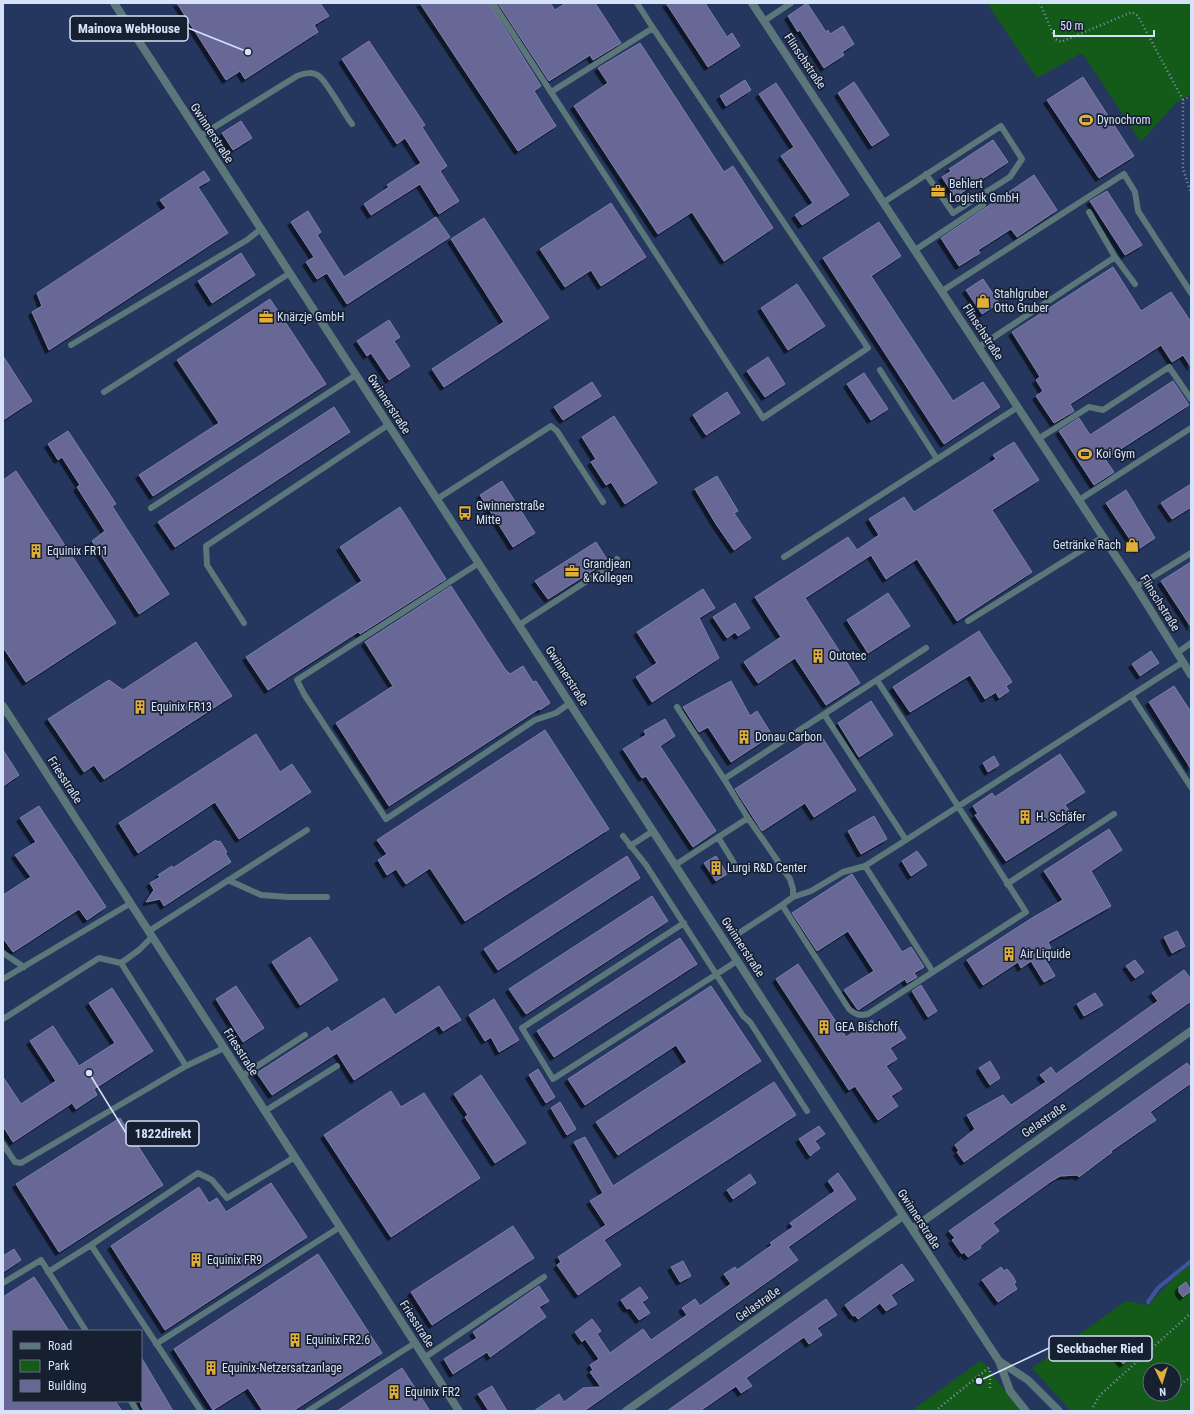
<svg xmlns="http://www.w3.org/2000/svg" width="1194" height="1414" viewBox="0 0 1194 1414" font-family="'Roboto Condensed',sans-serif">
	<defs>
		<filter id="shadow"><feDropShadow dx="-3.5" dy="3.5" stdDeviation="0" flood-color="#0009"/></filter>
	</defs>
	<rect width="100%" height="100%" fill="#25375e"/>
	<path fill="#145a18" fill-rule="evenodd" d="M987,3H1191V94L1176,103L1141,142L1082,53L1037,78Z
		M1191,1260V1411H1071L1032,1368L1126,1301L1148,1305ZM1150,1370H1174V1394H1150Z
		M980,1361L983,1362L1021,1411H911Z"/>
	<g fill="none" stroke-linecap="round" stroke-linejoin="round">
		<path stroke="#40529e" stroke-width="4" d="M1148,1302L1158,1288L1191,1261"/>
	</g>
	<path fill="#686896" stroke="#7e7eae" filter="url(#shadow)" d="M177,3H320L329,16L314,25L318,32L245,79L240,71L226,80Z
		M420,3H489L541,86L534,91L556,126L518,151Z
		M498,3H550L555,10L566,3H595L621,43L593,60L590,55L549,81Z
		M666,3H705L727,37L732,33L740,46L708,67Z
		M807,3L826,32L828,30L830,34L843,26L854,44L842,52L844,55L824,68L800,30L798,32L788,16Z
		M369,41L425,125L422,127L447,166L440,171L459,201L439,214L420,184L371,215L364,204L389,187L387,185L421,163L405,138L397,144L342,59Z
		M640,43L724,172L733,166L773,228L724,261L692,212L658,234L574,106L608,83L598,68Z
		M1083,77L1134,156L1099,178L1047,100Z
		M745,80L751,90L726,106L720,96Z
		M854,82L889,135L872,146L838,93Z
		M776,83L849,195L802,225L795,215L813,203L781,156L794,147L759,94Z
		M241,121L252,138L233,150L222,133Z
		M993,140L1008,162L955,197L942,177L951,171L949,169Z
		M204,171L210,180L198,187L228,233L49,350L32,312L42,306L37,293L166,208L160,200Z
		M1034,175L1057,210L1017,237L1011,229L978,250L980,253L959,266L941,238Z
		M1107,191L1142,245L1125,255L1090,201Z
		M611,203L646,257L601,286L591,270L565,287L540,249Z
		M308,211L321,232L317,235L344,277L436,217L450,237L347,304L327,273L317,279L306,262L314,257L291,222Z
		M484,218L549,318L444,387L432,369L504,322L451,239Z
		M879,222L901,256L871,276L953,401L983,382L1000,407L944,444L823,258Z
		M241,253L255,275L212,303L198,281Z
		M1113,267L1141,311L1171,292L1191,322V367L1183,355L1172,362L1161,345L1070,404L1074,411L1054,423L1036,396L1043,391L1036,380L1040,377L1039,375L1012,332Z
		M983,279L999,303L982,314L966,290Z
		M797,284L825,326L788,350L761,308Z
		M270,299L326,384L153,496L139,475L219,423L177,360Z
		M389,320L400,337L394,341L410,366L389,380L371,353L367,356L357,341Z
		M3,356L32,401L3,420Z
		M768,357L785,384L765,397L747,371Z
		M864,373L888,409L871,420L847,384Z
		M1173,381L1189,405L1105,459L1114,472L1094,485L1059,431L1079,418L1090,435Z
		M592,382L601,396L563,420L554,407Z
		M727,392L740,413L706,435L693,415Z
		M334,407L350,432L175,547L158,522Z
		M614,416L657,483L625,504L611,482L606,485L591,462L596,459L582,437Z
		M68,431L116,504L112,506L169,594L139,614L92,541L105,531L77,487L80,485L62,457L58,460L48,444Z
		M1014,442L1039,480L992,510L1032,572L957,621L917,559L886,579L871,555L805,598L860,683L826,705L795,658L758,683L744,662L781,637L755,597L848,537L857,550L879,535L869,519L904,497L914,512L996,459L993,455Z
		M16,471L116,623L26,682L3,647V480Z
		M717,476L738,511L734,513L751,538L734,550L716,524L695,489Z
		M502,481L535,533L513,547L480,495Z
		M1191,484V507L1172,519L1161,503Z
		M1126,490L1155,538L1137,550L1106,503Z
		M400,507L446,579L360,634L358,632L268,690L246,657L362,581L340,547Z
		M596,542L608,561L548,599L535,581Z
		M1191,562V627L1161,581Z
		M451,586L505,669L510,674L523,666L533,682L536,681L550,703L540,710L539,709L389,806L336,723L393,686L365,642Z
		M703,589L715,608L699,618L719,658L652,702L636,677L657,663L637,632Z
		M888,593L910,626L868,653L847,620Z
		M735,603L750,628L738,636L735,632L727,638L713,617Z
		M979,631L1012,682L1006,686L1009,691L999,698L996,692L985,699L970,675L910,712L893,687Z
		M196,642L232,696L104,779L94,765L84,772L48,719L109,680L123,690Z
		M1151,651L1159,663L1140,676L1132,664Z
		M731,681L750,716L757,711L772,735L731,762L708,727L699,732L683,707Z
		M1174,686L1191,712V769L1149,702Z
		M871,701L893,735L859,757L838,723Z
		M665,719L675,736L660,746L716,831L693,847L646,776L642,778L623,749L646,735L644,731Z
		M545,730L609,829L465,921L430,868L406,884L396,869L387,875L378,860L387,854L377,840Z
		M256,734L280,772L292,764L311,792L239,839L215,802L138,853L119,823Z
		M820,734L856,790L814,817L805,803L762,831L735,789Z
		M3,750L19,775L3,786Z
		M1060,754L1085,792L1065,805L1074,818L1006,861L975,815L978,814L973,806L992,793L995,797Z
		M994,756L999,765L988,772L983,763Z
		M39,806L106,907L87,920L79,909L13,952L3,938V895L31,877L15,855L36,842L20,818Z
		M874,816L887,839L861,854L848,831Z
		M1109,829L1122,850L1091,871L1111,906L1048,942L1051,948L1042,954L1055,976L1044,982L1031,961L1021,968L1018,962L983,985L967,960L1032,918L1063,900L1044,871Z
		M216,840L217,842L220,841L227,852L225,853L231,862L164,906L160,899L146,902L154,890L150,883L160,877L158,875L172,866L173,868Z
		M917,851L927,865L911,876L902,861Z
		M627,856L640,878L498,970L484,949Z
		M716,856L727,874L716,881L704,863Z
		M852,874L902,952L911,947L924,967L914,973L917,977L907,983L905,979L858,1010L844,990L874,971L848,931L817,951L792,913Z
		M652,896L668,921L526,1014L509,989Z
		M1177,931L1185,946L1172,953L1164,937Z
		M310,937L338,980L300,1005L272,962Z
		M680,938L697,964L554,1057L537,1031Z
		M1135,960L1144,972L1135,978L1126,966Z
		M798,964L846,1037L872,1020L879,1032L895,1022L906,1038L890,1048L897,1059L886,1066L902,1089L891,1096L898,1106L878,1120L855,1086L849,1090L776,979Z
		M1184,970L1191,979V1001L964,1162L957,1152L959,1151L955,1145L975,1129L967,1115L1003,1095L1011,1105L1046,1082L1040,1075L1051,1067L1056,1074L1158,1001L1152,993Z
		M921,985L937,1011L928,1017L912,991Z
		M236,986L264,1028L243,1042L216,999Z
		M439,986L461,1020L443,1031L439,1025L354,1080L337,1053L272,1095L257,1073L328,1027L331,1032L384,998L395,1015Z
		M711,986L761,1061L618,1155L596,1122L687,1062L676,1045L585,1105L568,1079Z
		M112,988L153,1051L94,1089L97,1095L76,1109L72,1103L13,1142L3,1126V1077L21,1104L56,1081L30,1041L53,1026L79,1066L115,1043L89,1003Z
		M1095,993L1103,1005L1084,1016L1077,1004Z
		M494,999L519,1040L499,1052L491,1037L485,1041L469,1015Z
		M990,1061L1000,1078L990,1085L979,1068Z
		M1187,1063L1191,1068V1083L1150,1112L1156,1120L1111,1151L1112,1152L1079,1177L1077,1175L1060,1176L1050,1182L993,1223L999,1231L980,1246L981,1248L968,1257L964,1252L962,1254L952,1240L955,1238L949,1231Z
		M538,1069L555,1097L546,1103L529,1075Z
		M481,1075L526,1143L495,1163L465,1117L468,1115L454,1094Z
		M774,1082L796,1115L604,1240L621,1265L578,1295L557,1265L561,1262L558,1257L606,1225L590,1201L603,1193L574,1142L585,1137L613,1186Z
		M391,1091L401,1107L424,1093L480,1178L391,1237L324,1135Z
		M560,1102L576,1129L567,1135L551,1108Z
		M120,1118L163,1185L59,1252L16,1184Z
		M819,1126L825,1134L815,1141L820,1148L810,1156L799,1139Z
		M838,1173L856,1199L788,1247L798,1260L584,1411H534L559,1394L564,1402L583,1388L601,1387L590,1372L593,1370L590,1365L599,1359L585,1339L582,1342L575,1332L592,1319L601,1331L597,1334L610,1353L643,1329L651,1340L687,1315L682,1308L695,1299L700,1306L731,1284L724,1274L735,1267L737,1270L772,1245L770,1243L793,1227L790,1223L835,1191L828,1181Z
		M750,1174L756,1183L733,1199L727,1190Z
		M271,1183L307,1237L165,1330L111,1246L199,1187L209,1203L217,1198L226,1212Z
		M513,1226L534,1258L432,1325L411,1292Z
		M14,1249L21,1260L3,1272V1256Z
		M318,1254L382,1353L293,1411H263L248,1388L213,1410L174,1349Z
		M683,1261L691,1276L680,1282L671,1267Z
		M902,1264L914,1280L891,1295L897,1304L886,1311L880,1303L858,1319L855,1315L853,1316L845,1305Z
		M1001,1267L1004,1271L1007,1269L1012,1275L1016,1282L1014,1284L1017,1289L998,1302L982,1280Z
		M34,1277L69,1331H13V1401H115L122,1411H3V1297Z
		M1186,1282L1191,1291L1183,1297L1179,1292V1287Z
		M539,1286L549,1301L539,1307L546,1317L490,1357L487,1352L453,1374L444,1359L477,1338L473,1332Z
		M640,1287L648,1298L642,1302L650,1313L639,1320L630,1308L627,1309L621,1300Z
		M826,1299L837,1315L817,1328L822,1335L809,1344L804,1337L746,1378L752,1386L741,1393L736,1386L700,1411H667Z
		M1127,1348L1133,1356L1123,1364L1116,1356Z
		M141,1357L173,1411H144L141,1405Z
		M402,1368L430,1411H337Z
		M492,1386L507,1411H489L478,1394Z"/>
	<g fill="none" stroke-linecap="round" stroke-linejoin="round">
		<path stroke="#8392b1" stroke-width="2.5" stroke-dasharray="1 3" stroke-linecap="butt" d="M1040,3L1055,39L1061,42L1132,12L1138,16L1183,100V169L1191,193
			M1183,100L1191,96
			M990,1388V1370
			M1174,1389L1191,1377
			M1093,1407L1100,1395L1191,1313
			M935,1411L991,1366"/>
		<path stroke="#5c777a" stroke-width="6" d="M493,3C583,142 673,280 763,418L868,348L653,28L551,92
			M637,3L653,28
			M764,21L791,3
			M200,136L297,76C305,73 313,71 320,77C328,84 345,115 352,124
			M884,202L1001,126L1022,159L1010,177L953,213L926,174
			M1089,212L1115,257
			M915,250L983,205
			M942,291L1124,174L1135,192L1138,211L1191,293
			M71,345L247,240L261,229
			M979,347L1115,257L1135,284
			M880,370L937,459L1018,407
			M104,392L290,273
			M1038,439L1089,407L1103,410L1169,367L1191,399
			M437,499L551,426L557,431L603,502
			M1079,500L1191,428
			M151,508L356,375
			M784,557L937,459
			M479,563L297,680L304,694L386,819L535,720L556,713L570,703
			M1136,587L1191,553
			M968,621L1103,537
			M244,623L207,565L206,546L388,425
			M519,625L613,564L617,559
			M1177,653L1191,643
			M1131,695L1191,787
			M677,707L724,779
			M824,714L906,840L865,866L843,872L811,891L793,897L782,905L849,1009C856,1015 860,1016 868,1014L1026,912L877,680
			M748,818L790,879L793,889V897
			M623,836L646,865L743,1016L750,1022L807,1111
			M718,837L737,868
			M906,840L1183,662
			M630,846L653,831
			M675,865L748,818L724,779L926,648
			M865,866L933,972
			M228,880L261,895L288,897H327
			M1007,884L1114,814
			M684,923L522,1028L553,1079L737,961
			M149,931L307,830
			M736,935L782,905
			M152,937L139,950L121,963L186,1066L224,1048
			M3,953L24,967
			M3,979L131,903
			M3,1019L99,958L121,963
			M242,1076L305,1035
			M265,1111L337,1066
			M3,1144L15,1162L21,1163L186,1066
			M91,1245L198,1173L212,1180L227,1198L295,1157
			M48,1272L91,1245L201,1411
			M3,1283L41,1260L86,1331
			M156,1344L340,1227
			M424,1358L544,1277
			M131,1401L137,1411
			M308,1411L415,1343"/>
		<path stroke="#5c777a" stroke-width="8" d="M114,3L891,1197L999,1361L1010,1391L1026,1411
			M752,3L1136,587L1191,675
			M3,706L459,1411
			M912,1229L1191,1031
			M999,1361L1028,1380L1059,1411
			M626,1411L903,1216"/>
	</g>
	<defs>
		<symbol id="stadium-bare" viewBox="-9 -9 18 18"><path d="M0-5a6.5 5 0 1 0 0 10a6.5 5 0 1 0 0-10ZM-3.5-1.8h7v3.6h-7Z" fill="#e3ae35" stroke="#172031" stroke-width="2.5" paint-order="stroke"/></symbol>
		<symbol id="office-bare" viewBox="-9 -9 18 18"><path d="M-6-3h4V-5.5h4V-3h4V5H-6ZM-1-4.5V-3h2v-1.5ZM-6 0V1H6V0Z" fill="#e3ae35" stroke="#172031" stroke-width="2.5" paint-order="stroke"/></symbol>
		<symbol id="shop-bare" viewBox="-9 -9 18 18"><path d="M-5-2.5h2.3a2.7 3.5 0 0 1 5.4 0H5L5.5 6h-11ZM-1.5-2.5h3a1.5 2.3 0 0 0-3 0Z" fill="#e3ae35" stroke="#172031" stroke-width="2.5" paint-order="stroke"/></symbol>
		<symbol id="bus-bare" viewBox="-9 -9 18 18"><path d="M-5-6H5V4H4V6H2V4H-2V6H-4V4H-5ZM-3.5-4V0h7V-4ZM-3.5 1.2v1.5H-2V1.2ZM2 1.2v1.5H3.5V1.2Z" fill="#e3ae35" stroke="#172031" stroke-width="2.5" paint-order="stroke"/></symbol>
		<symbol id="building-bare" viewBox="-9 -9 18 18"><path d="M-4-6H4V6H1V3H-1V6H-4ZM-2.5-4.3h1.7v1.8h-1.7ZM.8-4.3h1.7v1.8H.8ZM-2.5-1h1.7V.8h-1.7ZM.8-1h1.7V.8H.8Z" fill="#e3ae35" stroke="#172031" stroke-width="2.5" paint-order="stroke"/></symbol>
	</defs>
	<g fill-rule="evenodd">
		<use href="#stadium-bare" x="1076" y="110" width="20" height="20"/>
		<use href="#office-bare" x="928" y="181" width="20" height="20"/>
		<use href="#shop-bare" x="973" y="291" width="20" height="20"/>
		<use href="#office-bare" x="256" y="307" width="20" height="20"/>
		<use href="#stadium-bare" x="1075" y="444" width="20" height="20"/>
		<use href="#bus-bare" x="455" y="503" width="20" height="20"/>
		<use href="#shop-bare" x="1122" y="535" width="20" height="20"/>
		<use href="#building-bare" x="26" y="541" width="20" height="20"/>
		<use href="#office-bare" x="562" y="561" width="20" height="20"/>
		<use href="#building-bare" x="808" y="646" width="20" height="20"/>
		<use href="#building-bare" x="130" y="697" width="20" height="20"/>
		<use href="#building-bare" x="734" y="727" width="20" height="20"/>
		<use href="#building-bare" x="1015" y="807" width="20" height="20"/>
		<use href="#building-bare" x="706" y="858" width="20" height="20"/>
		<use href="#building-bare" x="999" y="944" width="20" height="20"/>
		<use href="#building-bare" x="814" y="1017" width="20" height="20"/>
		<use href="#building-bare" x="186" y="1250" width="20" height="20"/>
		<use href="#building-bare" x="285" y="1330" width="20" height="20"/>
		<use href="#building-bare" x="201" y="1358" width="20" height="20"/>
		<use href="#building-bare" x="384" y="1382" width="20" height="20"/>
	</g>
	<g text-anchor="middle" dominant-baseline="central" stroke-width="3.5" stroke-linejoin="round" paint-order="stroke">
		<g font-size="12" fill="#d5e2fa" stroke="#172031">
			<text transform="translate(805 61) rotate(56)">Flinschstraße</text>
			<text transform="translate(212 133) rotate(57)">Gwinnerstraße</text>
			<text transform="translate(983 332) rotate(57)">Flinschstraße</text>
			<text transform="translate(389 404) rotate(57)">Gwinnerstraße</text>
			<text transform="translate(1160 603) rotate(58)">Flinschstraße</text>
			<text transform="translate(567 676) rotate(57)">Gwinnerstraße</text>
			<text transform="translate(65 780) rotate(57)">Friesstraße</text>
			<text transform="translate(743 947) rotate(57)">Gwinnerstraße</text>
			<text transform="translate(241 1052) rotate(57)">Friesstraße</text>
			<text transform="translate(1044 1120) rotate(-35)">Gelastraße</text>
			<text transform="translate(919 1219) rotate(57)">Gwinnerstraße</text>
			<text transform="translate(758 1304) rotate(-35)">Gelastraße</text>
			<text transform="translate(417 1324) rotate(57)">Friesstraße</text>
		</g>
		<g font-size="12" fill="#d5e2fa" stroke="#172031" text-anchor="start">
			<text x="1097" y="120">Dynochrom</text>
			<text x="949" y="184">Behlert<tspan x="949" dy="14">Logistik GmbH</tspan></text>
			<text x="994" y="294">Stahlgruber<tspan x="994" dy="14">Otto Gruber</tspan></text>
			<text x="277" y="317">Knärzje GmbH</text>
			<text x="1096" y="454">Koi Gym</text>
			<text x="476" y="506">Gwinnerstraße<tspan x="476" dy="14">Mitte</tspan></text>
			<text x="1121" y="545" text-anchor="end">Getränke Rach</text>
			<text x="47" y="551">Equinix FR11</text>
			<text x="583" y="564">Grandjean<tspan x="583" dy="14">&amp; Kollegen</tspan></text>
			<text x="829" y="656">Outotec</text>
			<text x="151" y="707">Equinix FR13</text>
			<text x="755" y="737">Donau Carbon</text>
			<text x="1036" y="817">H. Schäfer</text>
			<text x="727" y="868">Lurgi R&amp;D Center</text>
			<text x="1020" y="954">Air Liquide</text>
			<text x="835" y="1027">GEA Bischoff</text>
			<text x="207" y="1260">Equinix FR9</text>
			<text x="306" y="1340">Equinix FR2.6</text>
			<text x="222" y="1368">Equinix-Netzersatzanlage</text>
			<text x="405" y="1392">Equinix FR2</text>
		</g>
	</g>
	<path fill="none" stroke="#d5e2fa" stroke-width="1.5" d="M248 52L188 28M89 1073L126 1133M979 1381L1049 1348"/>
	<g fill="#d5e2fa" stroke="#172031" stroke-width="1.5">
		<circle cx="248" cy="52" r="4"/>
		<circle cx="89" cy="1073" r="4"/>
		<circle cx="979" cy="1381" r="4"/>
	</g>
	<g fill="#172031" stroke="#d5e2fa" stroke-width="1.5">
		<rect x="70" y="16" width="118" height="25" rx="4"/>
		<rect x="126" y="1121" width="73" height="25" rx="4"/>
		<rect x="1049" y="1336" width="103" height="25" rx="4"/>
	</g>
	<g font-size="13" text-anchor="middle" font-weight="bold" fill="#d5e2fa">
		<text x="129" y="33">Mainova WebHouse</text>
		<text x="163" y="1138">1822direkt</text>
		<text x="1100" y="1353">Seckbacher Ried</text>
	</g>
	<rect width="1194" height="1414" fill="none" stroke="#d5e2fa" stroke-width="8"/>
	<rect x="12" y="1330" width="130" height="72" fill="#172031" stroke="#636e81"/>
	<rect x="20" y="1343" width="20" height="6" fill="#5c777a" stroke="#636e81"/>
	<text x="48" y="1350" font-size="12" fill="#d5e2fa">Road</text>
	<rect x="20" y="1360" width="20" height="12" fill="#145a18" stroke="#636e81"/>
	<text x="48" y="1370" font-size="12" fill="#d5e2fa">Park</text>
	<rect x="20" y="1380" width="20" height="12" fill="#686896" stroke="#636e81"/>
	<text x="48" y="1390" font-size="12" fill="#d5e2fa">Building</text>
	<g transform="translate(1162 1382) rotate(176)"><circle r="19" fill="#172031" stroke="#636e81"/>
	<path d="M0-3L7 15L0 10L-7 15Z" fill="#e3ae35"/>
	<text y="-6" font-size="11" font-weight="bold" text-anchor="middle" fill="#d5e2fa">N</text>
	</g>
	<path d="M1054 30v6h100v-6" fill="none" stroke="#d5e2fa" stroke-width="2"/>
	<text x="1060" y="30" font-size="12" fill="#d5e2fa" stroke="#172031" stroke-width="3" paint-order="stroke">50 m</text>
</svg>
